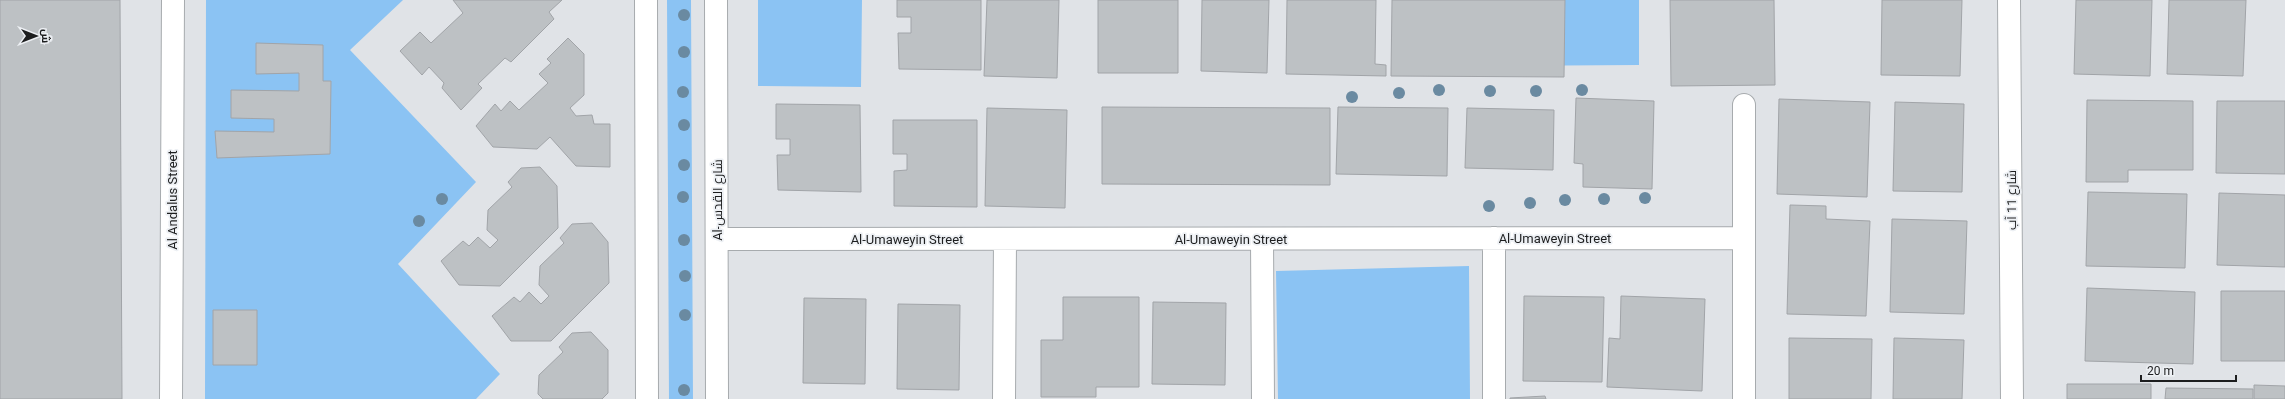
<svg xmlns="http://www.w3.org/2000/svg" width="2285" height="399" viewBox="0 0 2285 399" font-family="Roboto,Cairo,sans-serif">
	<rect width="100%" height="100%" fill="#e0e3e7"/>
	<path fill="#8bc3f3" d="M206,0H403L350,50L476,182L398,264L500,374L476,399H205Z
		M667,0H691L693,399H669Z
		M758,0H862L861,87L758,86Z
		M1488,0H1639V65L1489,66Z
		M1469,266L1470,399H1278L1276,271Z"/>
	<path fill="#bdc1c4" stroke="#a1a4a8" d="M0,0H120L122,399H0Z
		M453,0H562L549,12L554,19L511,62L505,58L478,84L482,88L461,110L442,88L444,83L429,67L422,75L400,51L420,32L431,43L463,13Z
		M897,0H981V70L899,69L898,33H911V17H897Z
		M987,0H1059L1057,78L984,76Z
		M1098,0H1178V73H1098Z
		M1202,0H1269L1267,73L1201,71Z
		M1287,0H1376L1375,64L1386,65V76L1286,74Z
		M1392,0H1565L1564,77L1391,76Z
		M1670,0H1774L1775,85L1671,86Z
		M1882,0H1962L1960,76L1881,75Z
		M2076,0H2152L2150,76L2074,74Z
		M2169,0H2246L2243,76L2167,74Z
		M568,38L584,54V95L570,108L576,116L592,115L594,124H610V167L576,166L550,137L537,149L493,147L476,126L495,104L501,111L510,101L519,110L548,83L539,74L551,63L547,59Z
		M256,43L323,45V81H331L330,154L217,158L215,131L274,132V119L231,118V90L299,91V73L256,74Z
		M1576,98L1654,101L1652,189L1583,187V164L1574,163Z
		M1779,99L1870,102L1867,197L1777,194Z
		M2087,100L2193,101V170H2128V182H2086Z
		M2217,101H2285V174L2216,173Z
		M1895,102L1964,104L1962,192L1893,191Z
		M776,104L860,105L861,192L778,190L777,155H790V139H776Z
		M1102,107L1330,108V185L1102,184Z
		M1338,107L1448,108L1447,176L1336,174Z
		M987,108L1067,110L1065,208L985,206Z
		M1467,108L1554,110L1553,170L1465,168Z
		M893,120H977V207L894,206V171L907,170V154H893Z
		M540,167L557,186L558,228L500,286L459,285L441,261L463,241L469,246L478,237L490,248L498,240L487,230L488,210L512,187L508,182L521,168Z
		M2088,192L2187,194L2185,268L2086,266Z
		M2219,193L2285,195V267L2217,265Z
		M1790,205L1826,206V219L1870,221L1866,316L1787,314Z
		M1892,219L1967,221L1964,314L1890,312Z
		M592,223L608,242L609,283L551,341H511L492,316L514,297L520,302L529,292L541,304L549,296L539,285L540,266L564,243L560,238L572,224Z
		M2087,288L2195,292L2193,364L2085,361Z
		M2221,291H2285V361H2221Z
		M1524,296L1604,297L1602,382L1523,381Z
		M1621,296L1705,299L1702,391L1607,387L1609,338L1620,339Z
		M1063,297H1139V387H1096V397H1041V340H1063Z
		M804,298L866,299L865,384L803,383Z
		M1153,302L1226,303L1225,385L1152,384Z
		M898,304L960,305L959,390L897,389Z
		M213,310H257V365H213Z
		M591,332L608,350V393L602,399H543L538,394L539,375L563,352L559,347L572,333Z
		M1789,338L1872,339L1871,399H1789Z
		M1894,338L1964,340L1962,399H1893Z
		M2067,384H2151V399H2067Z
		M2254,385L2285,386V399H2254Z
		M2166,388L2253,389V399H2165Z
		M1545,396L1546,399H1510V398Z"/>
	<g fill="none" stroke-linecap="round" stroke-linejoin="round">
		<defs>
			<path id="street" d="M2009,0L2012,399
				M1494,238V399
				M718,239L1744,238
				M1262,239L1263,399
				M171,399L173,0
				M1004,399L1005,239
				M1744,399V105"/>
			<path id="primary" d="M646,0L647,399
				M716,0L717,399"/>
		</defs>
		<use href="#street" stroke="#a7abae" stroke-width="24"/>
		<use href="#primary" stroke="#a7abae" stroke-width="24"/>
		<use href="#street" stroke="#fff" stroke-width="22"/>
		<use href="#primary" stroke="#fff" stroke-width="22"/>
	</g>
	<g fill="#6a8aa1">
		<circle cx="684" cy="15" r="6"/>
		<circle cx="684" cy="52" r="6"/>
		<circle cx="1439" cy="90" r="6"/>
		<circle cx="1582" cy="90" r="6"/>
		<circle cx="1490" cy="91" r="6"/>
		<circle cx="1536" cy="91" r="6"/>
		<circle cx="683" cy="92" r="6"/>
		<circle cx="1399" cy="93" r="6"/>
		<circle cx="1352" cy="97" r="6"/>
		<circle cx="684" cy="125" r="6"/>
		<circle cx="684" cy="165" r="6"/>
		<circle cx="683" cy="197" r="6"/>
		<circle cx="1645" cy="198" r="6"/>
		<circle cx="442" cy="199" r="6"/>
		<circle cx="1604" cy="199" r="6"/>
		<circle cx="1565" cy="200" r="6"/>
		<circle cx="1530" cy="203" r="6"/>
		<circle cx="1489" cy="206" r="6"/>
		<circle cx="419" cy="221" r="6"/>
		<circle cx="684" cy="240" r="6"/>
		<circle cx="685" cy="276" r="6"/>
		<circle cx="685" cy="315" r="6"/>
		<circle cx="684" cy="390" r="6"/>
	</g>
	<g text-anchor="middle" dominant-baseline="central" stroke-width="3.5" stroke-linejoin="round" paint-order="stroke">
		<g font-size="13" fill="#1d1e1f" stroke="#edf0f4">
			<text transform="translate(172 200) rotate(-90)">Al Andalus Street</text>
			<text transform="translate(717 200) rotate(-90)">Al-شارع القدس</text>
			<text transform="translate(2011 200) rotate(-90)">شارع 11 آب</text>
			<text x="1555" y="238">Al-Umaweyin Street</text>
			<text x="907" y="239">Al-Umaweyin Street</text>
			<text x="1231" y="239">Al-Umaweyin Street</text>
		</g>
	</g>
	<g transform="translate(36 36) rotate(90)" stroke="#edf0f4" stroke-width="3" paint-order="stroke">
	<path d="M0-3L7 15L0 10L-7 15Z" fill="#1d1e1f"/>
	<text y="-6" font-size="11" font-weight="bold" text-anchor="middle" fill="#1d1e1f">ش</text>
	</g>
	<path d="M2141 375v6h95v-6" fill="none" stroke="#1d1e1f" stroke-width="2"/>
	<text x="2147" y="375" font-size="12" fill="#1d1e1f" stroke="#edf0f4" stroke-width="3" paint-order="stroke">20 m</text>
</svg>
